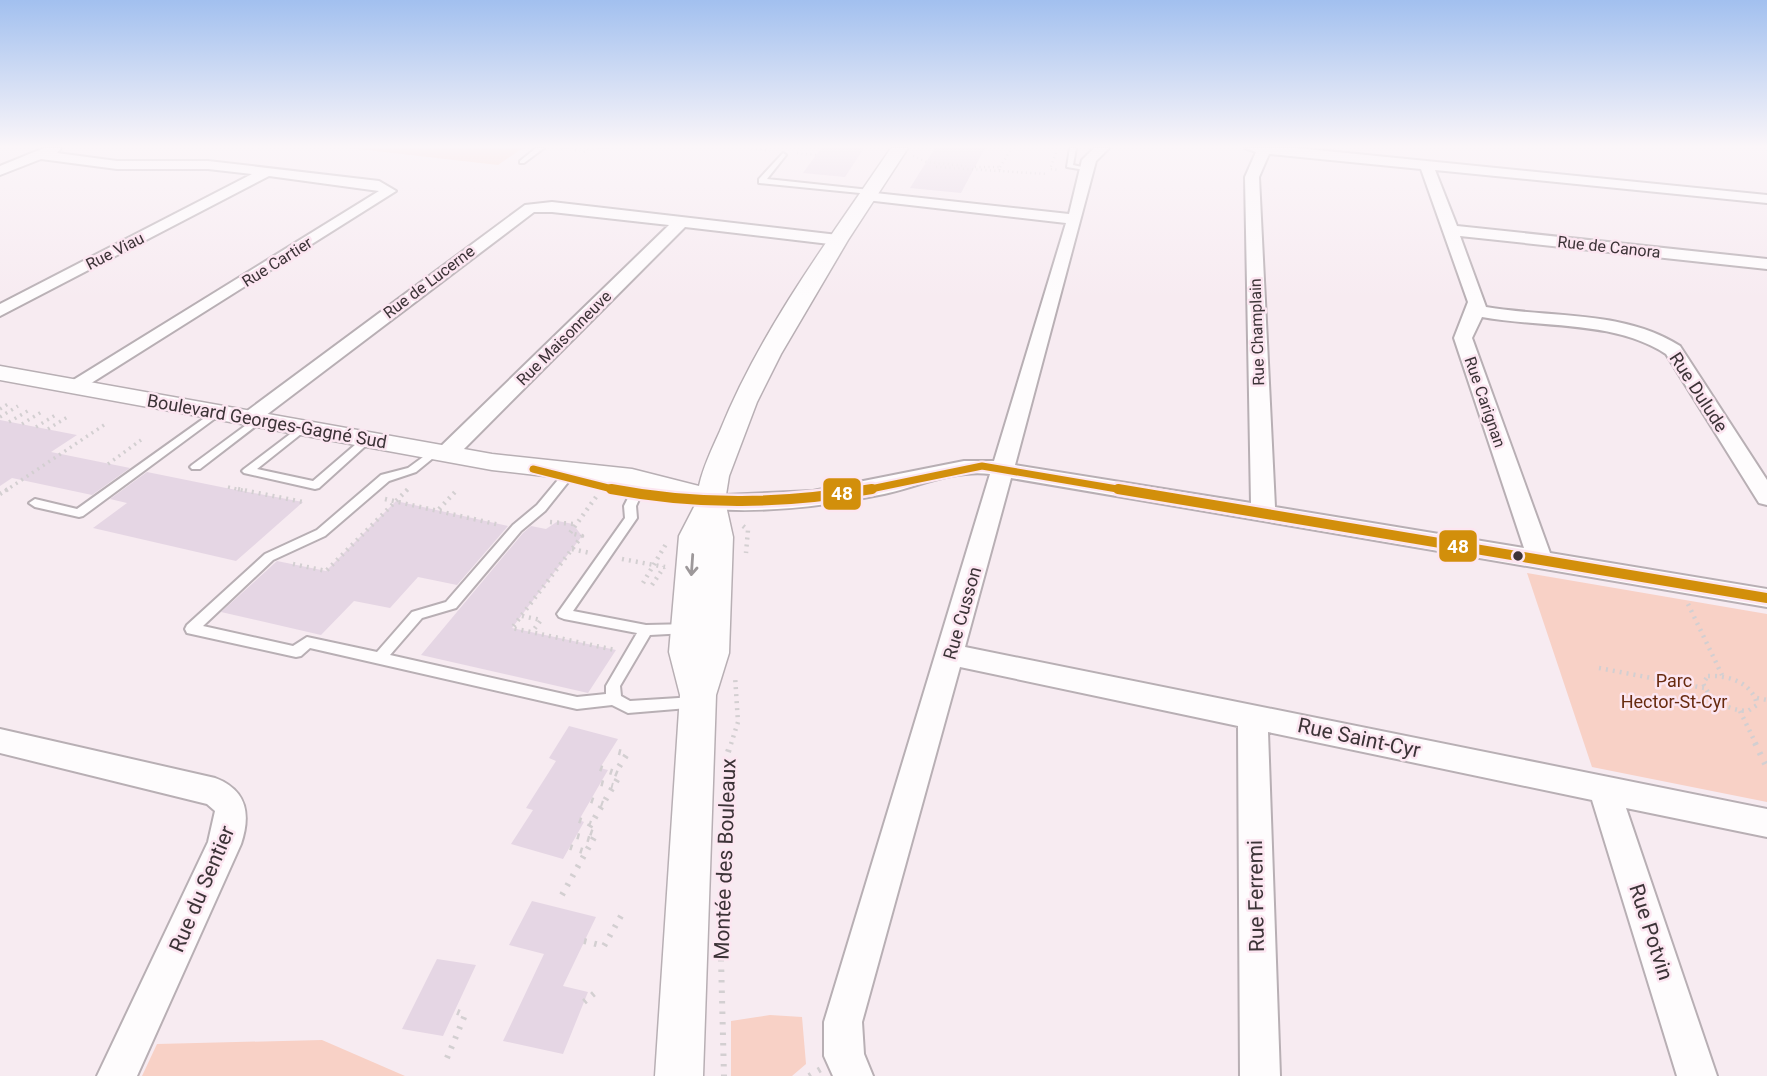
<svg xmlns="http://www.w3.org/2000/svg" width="1767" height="1076" viewBox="0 0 1767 1076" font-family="Roboto,sans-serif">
	<rect width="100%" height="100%" fill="#f7ebf1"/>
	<path fill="#f8d1c6" d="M349,148H523L498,165Z
		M1527,573L1767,614V802L1592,767Z
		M770,1015L802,1017L806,1064L792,1076H731V1021Z
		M322,1040L405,1076H142L157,1044Z"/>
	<path fill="#e5d6e4" d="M821,148H864L845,177L803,173Z
		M935,148H985L961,193L910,188Z
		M0,420L77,435L51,452L130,468L92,495L12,478L0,486Z
		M147,472L226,488L303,502L236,561L93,528L127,503L110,499Z
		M396,501L508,526L457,585L418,577L390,608L354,601L321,635L221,612L277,561L326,571Z
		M558,521L573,524L582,536L512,628L616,650L588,693L421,655L523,533L531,526L546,529Z
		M569,726L618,739L600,768L608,770L579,820L584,822L563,859L511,844L533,810L526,808L556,761L549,758Z
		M532,901L596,917L563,986L588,992L563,1054L503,1041L544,954L509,945Z
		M437,959L476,965L443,1036L402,1029Z"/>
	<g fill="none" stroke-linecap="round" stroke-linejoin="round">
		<defs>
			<path id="service" d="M536,148H544L524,163H520V161Z
				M1070,148H1076L1073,165L1091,169V171L1067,167Z
				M783,153L786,155L767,179L870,190L874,192L870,194L759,183V179Z
				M217,409L222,412L221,414L83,516L79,517L35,507L29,503L35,499L77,509Z
				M257,417L261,418L262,420L261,422L200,469H192L190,467L192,465Z
				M302,425L307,428L306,430L257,469L313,481L363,438L367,437L372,440L319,488L315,489L244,473L242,471L244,469Z
				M434,449L440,452L438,454L416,472L389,481L325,536L273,560L203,626L293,646L307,637L377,652L412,612L446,602L513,525L537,505L567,469L571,468L577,471L545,511L521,531L456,608L422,618L390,655L577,697L606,694V686L637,633L564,619L559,617L557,614L625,518L624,506L631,492L635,491L641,495L636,506L637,518L573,611L646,625L692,624L694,628L692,632L687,633L650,635L620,686L621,696L630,701L695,697L700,699L702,703L700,707L628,713L612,705L577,709L310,648L301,656L296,657L187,633L185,629L187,625L265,554L317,530L381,475L408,468Z"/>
			<path id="minor" d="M44,148H61L57,153L117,161H208L379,181L396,191L77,392L70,390L67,386L70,382L379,191L269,176L0,316V304L252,174L208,169H117L41,159L0,175V166Z
				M1094,148H1109L1096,161L1015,465L1251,503L1245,177L1256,152L1245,148H1297L1767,195V203L1435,170L1457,226L1767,259V269L1460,236L1486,307C1549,318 1624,310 1680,346L1767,480V505L1759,503L1666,354C1614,320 1541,328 1482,317L1472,338L1550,553L1767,589V607L1011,478L965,647L1767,809V837L1626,808L1717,1076H1677L1592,800L1268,732L1280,1076H1240L1238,726L960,667L862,1022L864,1054L873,1076H833L824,1056V1022L990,474C956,469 916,487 884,494C826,506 770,513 711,509L703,506L699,501L703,496L813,491L964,461H994L1066,223L866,200L859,196L866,192L1069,214L1082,160ZM1269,154L1421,169L1468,302L1454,338L1524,548L1275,507L1259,177Z
				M552,202L838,235L846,240L838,245L685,227L454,459H438L435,454L438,449L669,225L552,212H534L257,422H243L239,418L243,414L525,205Z
				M0,729L215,778C247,790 251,814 241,844L137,1076H97L208,842L215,811L207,804L0,753Z"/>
			<path id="tertiary" d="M891,148H908L848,240L781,354L757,402L729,476L725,501L733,537L729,653L716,695L703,1076H655L680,695L669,652L679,536L695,505L632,486L492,470L0,380V366L492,454L632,469L699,486C703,467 712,449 720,431C761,329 830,238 891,148Z"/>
		</defs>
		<use href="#service" stroke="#b8afb4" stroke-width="4"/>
		<use href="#minor" stroke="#b8afb4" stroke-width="4"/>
		<use href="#tertiary" stroke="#b8afb4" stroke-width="3"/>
		<path stroke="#d3cfd1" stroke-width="2.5" stroke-dasharray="1 3.5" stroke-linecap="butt" d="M557,148L586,152L589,148
			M593,148H607
			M747,148L771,151
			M797,153L816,155
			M1056,153L1050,169L1059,170
			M913,156L927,162L966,166
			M936,167L1047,174
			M975,167H1000L999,171
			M1000,167L1012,148"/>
		<path stroke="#d3cfd1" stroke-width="3.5" stroke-dasharray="2 4.5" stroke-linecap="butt" d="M0,409L8,404
			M0,417L18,406
			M9,422L31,409
			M22,424L43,411
			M36,427L57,414
			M48,429L69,416
			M108,464L141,440
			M228,487L246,491
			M5,491L107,423
			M406,491L410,487"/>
		<path stroke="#d3cfd1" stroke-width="4.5" stroke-dasharray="2 5" stroke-linecap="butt" d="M238,489L303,502
			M0,494L8,489
			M596,497L570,533L582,536L512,628L615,650
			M385,499L500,525
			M439,509L455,492
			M550,522L574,524
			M743,526L748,530L746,553
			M572,549L590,553
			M622,559L665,567
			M293,564L326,571L408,489
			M643,583L666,544
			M652,585L664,567
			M1688,604L1722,675
			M522,616L541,620L532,632
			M1599,668L1704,688
			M1708,676C1729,675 1753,683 1757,705L1748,711C1728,710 1711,702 1703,683Z
			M1757,698L1767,700
			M1740,711L1756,744
			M731,744L738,722L735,676"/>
		<path stroke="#d3cfd1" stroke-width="6" stroke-dasharray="2.5 8" stroke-linecap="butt" d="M1755,743L1767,768
			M728,752L731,743
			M600,768L615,773
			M601,783L613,786
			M591,800L603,804
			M579,820L591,824
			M577,836L592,840
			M725,839L730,796L727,771
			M570,847L586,852
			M562,895L596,834L587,831L620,775L615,773L627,754L611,750
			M584,941L604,946L621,916
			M721,959L724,1076
			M584,1002L597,991
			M447,1058L465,1015L455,1011
			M809,1076L821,1069"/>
		<use href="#service" fill="#fefcfd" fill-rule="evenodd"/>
		<use href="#minor" fill="#fefcfd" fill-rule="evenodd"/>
		<use href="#tertiary" fill="#fefcfd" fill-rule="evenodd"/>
		<defs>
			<path id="bus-1-far1" d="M533,469L620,491
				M861,491L982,466L1129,491"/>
			<path id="bus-1" d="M611,489C700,506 783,504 872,489
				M1118,489L1767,598"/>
		</defs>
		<use href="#bus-1-far1" stroke="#fce6f1" stroke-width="11"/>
		<use href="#bus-1" stroke="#fce6f1" stroke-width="15"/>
		<use href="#bus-1-far1" stroke="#d28f0b" stroke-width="7"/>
		<use href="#bus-1" stroke="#d28f0b" stroke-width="10"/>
	</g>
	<defs><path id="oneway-shaft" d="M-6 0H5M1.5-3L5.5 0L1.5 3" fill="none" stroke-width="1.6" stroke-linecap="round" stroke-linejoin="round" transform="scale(1.75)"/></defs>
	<use stroke="#9d989a" href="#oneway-shaft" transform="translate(692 565) rotate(94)"/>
	<linearGradient id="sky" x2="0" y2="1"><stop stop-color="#a2c0ef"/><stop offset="0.49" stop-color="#fbf6f9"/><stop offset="1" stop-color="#fbf6f9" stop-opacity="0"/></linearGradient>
	<rect width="1767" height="299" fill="url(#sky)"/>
	<circle fill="#3c3337" stroke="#fce6f1" stroke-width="2.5" cx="1518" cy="556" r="6"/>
	<g text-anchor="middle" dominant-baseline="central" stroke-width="5" stroke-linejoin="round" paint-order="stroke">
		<g font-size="16" fill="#3c3337" stroke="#fce6f1">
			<text transform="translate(1609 247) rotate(6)">Rue de Canora</text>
			<text transform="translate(115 251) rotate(-27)">Rue Viau</text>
			<text transform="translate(277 262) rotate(-32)">Rue Cartier</text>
			<text transform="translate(429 282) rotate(-37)">Rue de Lucerne</text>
			<text transform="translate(1257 332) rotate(-92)">Rue Champlain</text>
			<text transform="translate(564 338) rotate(-45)">Rue Maisonneuve</text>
			<text transform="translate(1485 402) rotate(71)">Rue Carignan</text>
		</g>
		<g font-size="18" fill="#3c3337" stroke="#fce6f1">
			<text transform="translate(1699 392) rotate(57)">Rue Dulude</text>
			<text transform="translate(267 421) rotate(10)">Boulevard Georges-Gagné Sud</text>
			<text transform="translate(962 613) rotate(-74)">Rue Cusson</text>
		</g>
		<g font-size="18" fill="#672a0f" stroke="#fce6f1">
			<text x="1674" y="680">Parc<tspan x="1674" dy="21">Hector-St-Cyr</tspan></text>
		</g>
		<g font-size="21" fill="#3c3337" stroke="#fce6f1">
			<text transform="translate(1359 738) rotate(12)">Rue Saint-Cyr</text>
			<text transform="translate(725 859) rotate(-88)">Montée des Bouleaux</text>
			<text transform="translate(202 889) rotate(-67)">Rue du Sentier</text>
			<text transform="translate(1256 896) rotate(-91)">Rue Ferremi</text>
			<text transform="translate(1651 932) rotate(72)">Rue Potvin</text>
		</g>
	</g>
	<g stroke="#fce6f1" stroke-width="2.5">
		<rect x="822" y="477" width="40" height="34" rx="7" fill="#d28f0b"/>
		<rect x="1438" y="529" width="40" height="34" rx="7" fill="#d28f0b"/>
	</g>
	<g font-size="19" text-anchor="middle" font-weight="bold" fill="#fff">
		<text x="842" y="500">48</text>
		<text x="1458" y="553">48</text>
	</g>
</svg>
